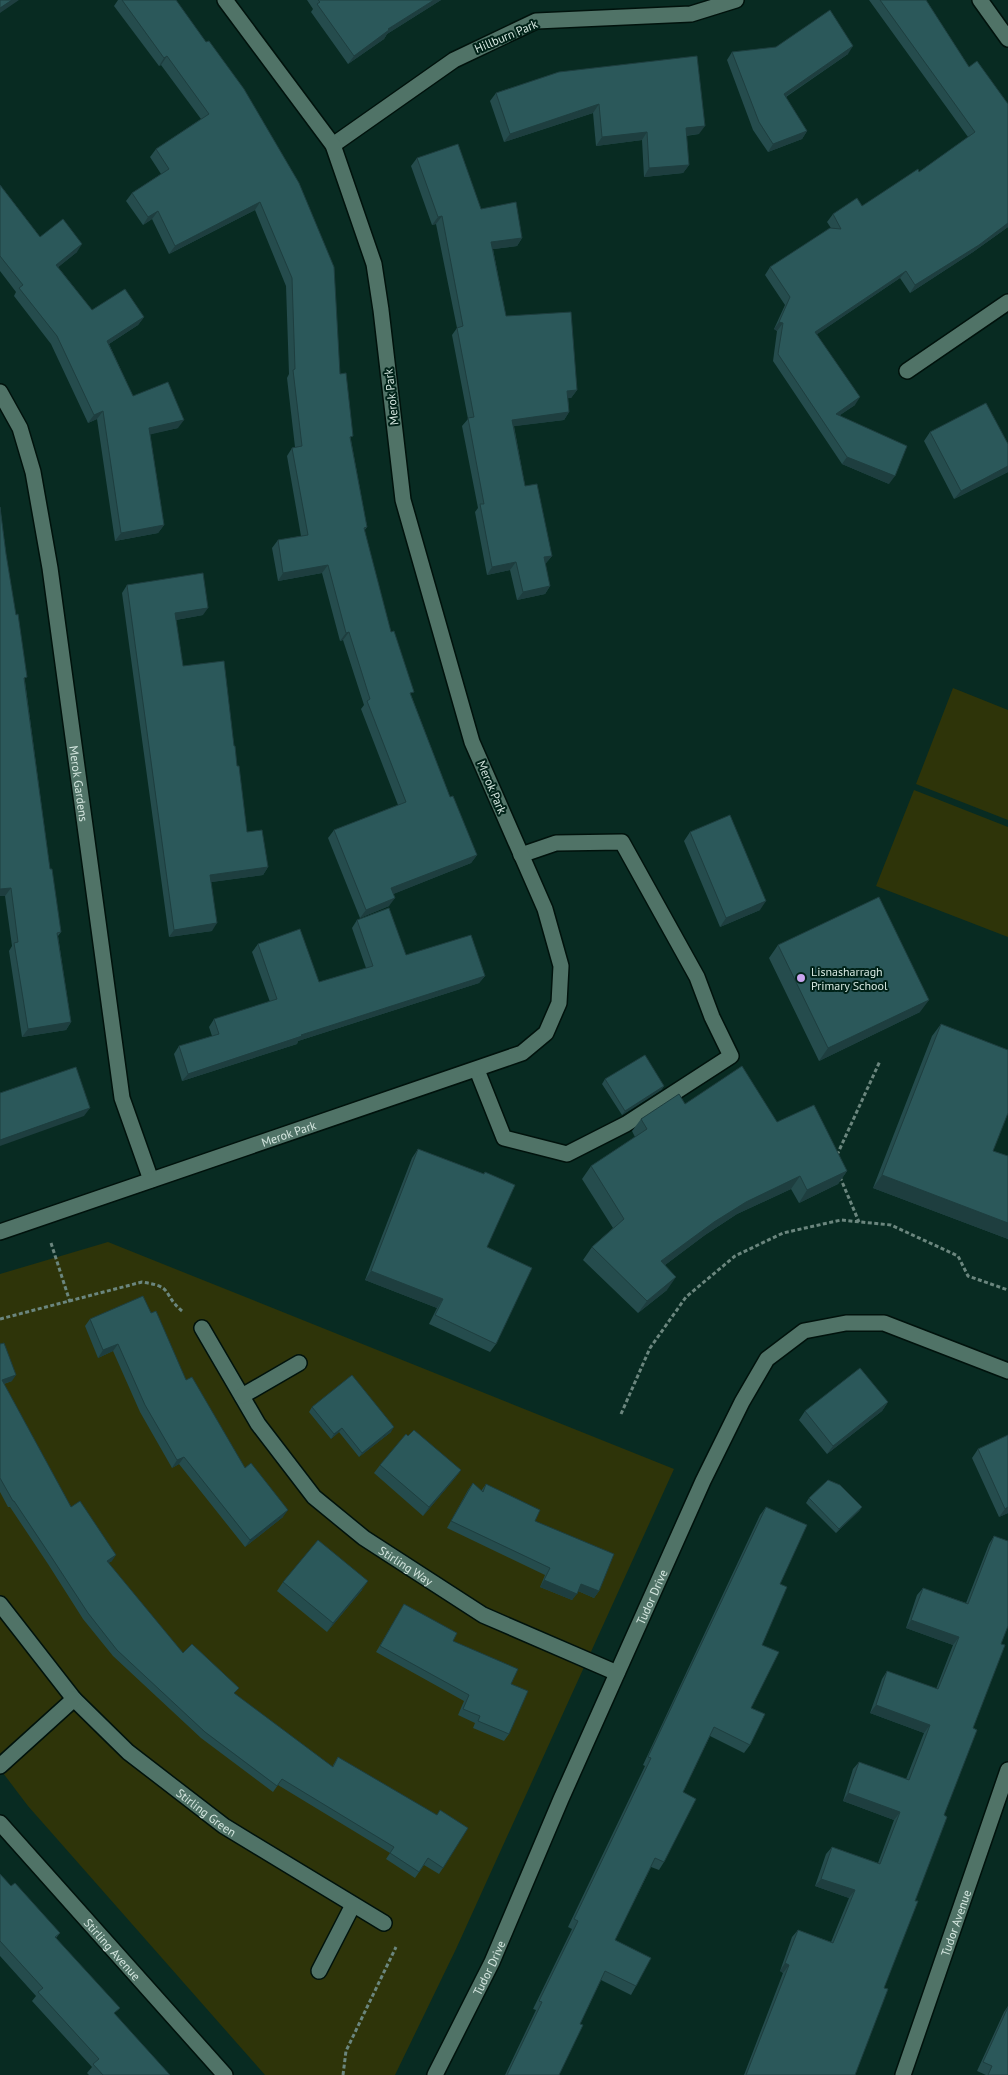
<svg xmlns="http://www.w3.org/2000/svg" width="1008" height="2075" viewBox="0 0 1008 2075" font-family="'PT Sans',sans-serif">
	<rect width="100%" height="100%" fill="#082b22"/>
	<path fill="#2e3409" d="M953,688L1008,710V820L916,784Z
		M914,790L1008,827V937L876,886Z
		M108,1242L674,1469L456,1949L395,2075H265L28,1806L0,1769V1274Z"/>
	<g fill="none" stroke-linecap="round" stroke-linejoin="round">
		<defs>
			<g id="minor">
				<path d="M980,0L1008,39"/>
				<path d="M333,145L454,60L536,21L691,14L736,0"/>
				<path d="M907,371L1008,302"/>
				<path id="s1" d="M0,392L20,428L33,472L50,568L122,1098L151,1180"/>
				<path d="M477,1070L504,1138L567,1154L626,1124L731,1056L712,1017L697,977L622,842L556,843L521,855"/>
				<path id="s2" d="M0,1232L522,1053L546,1033L559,1003L561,966L545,909L472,742L403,500L381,310L374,264L333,145L225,0"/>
				<path id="s3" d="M202,1328L258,1424L314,1497L364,1538L483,1615L617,1673"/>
				<path d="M242,1396L299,1363"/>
				<path id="s4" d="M0,1604L74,1699L128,1752L224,1826L384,1923"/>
				<path d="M0,1766L74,1699"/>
				<path id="s5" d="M0,1823L225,2075"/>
				<path d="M319,1971L353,1905"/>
				<path id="s6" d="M435,2075L492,1962L561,1799L703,1481L742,1402L767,1359L804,1331L846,1323H884L1008,1371"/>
				<path id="s7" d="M903,2075L1008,1770"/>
			</g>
		</defs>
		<use href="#minor" stroke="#00120c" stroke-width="18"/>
		<path stroke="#6b867e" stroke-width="3" stroke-dasharray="4 2.5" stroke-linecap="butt" d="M837,1155L880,1061
			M840,1177L859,1222
			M51,1243L70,1302
			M0,1319L142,1282C175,1287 161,1293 182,1311
			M621,1414L650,1348L686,1297L735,1256L783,1233L841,1220L891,1225L958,1256L968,1276L1008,1290
			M343,2075L346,2051L396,1947"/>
		<use href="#minor" stroke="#507367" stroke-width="15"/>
	</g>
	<path fill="#254c4d" d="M118,0H176L340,374L351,440L367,527L364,531L391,632L411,695L450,797L477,855L471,863L393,894L389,906L360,918L328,838L334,830L398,805L361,709L364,705L343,640L340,641L322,573L278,581L272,548L278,540L301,536L287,456L292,448L295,447L287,378L289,374L286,286L255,210L169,254L152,219L143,225L126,201L132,193L161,174L150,157L156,149L201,119L161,65L159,66L114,6Z
		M307,0H441L387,34L384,39L348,64L311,12L313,9Z
		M869,0H926L969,67L1008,104V227L973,252L910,293L900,278L817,334L855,405L840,415L889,484L842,464L773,361L777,331L774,329L785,305L765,275L770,267L831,228L827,222L833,214L862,206L919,172L968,137Z
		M732,52L848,54L786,97L807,131L802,139L768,152L753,130L727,60Z
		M559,72L699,134L686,136L689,165L683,173L644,177L642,140L596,146L593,113L504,142L490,101L496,93Z
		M417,158L481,209L522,238L517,246L493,249L506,316L577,390L571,398H568L569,412L564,420L514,426L525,486L552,556L546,563L545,564L550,586L545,594L517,600L510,570L487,575L475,512L478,508L462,426L468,419L452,335L457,328L436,224L432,225L411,166Z
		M0,185L40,237L77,252L58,267L92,310L144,317L138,325L109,344L133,396L178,428L150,434L164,525L158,533L115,541L97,419L88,423L51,344L14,296L16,292L0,271Z
		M930,432L1008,444V472L954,499L924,441Z
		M0,507L6,554L25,681L50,869L61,932L58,936L71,1022L66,1030L22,1037L9,951L12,946L5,896H0Z
		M127,585L203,615L176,620L183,666L234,746L247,832L268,867L263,875L211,882L212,931L169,937L122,593Z
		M690,832L760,910L720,927L684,841Z
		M357,920L406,955L485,976L479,983L298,1041L297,1044L182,1081L174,1054L179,1046L212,1036L209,1027L214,1019L270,1002L252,952L258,944L319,982L366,968L352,928Z
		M778,945L920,1012L819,1061L769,958Z
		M941,1024L993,1151L1008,1156V1239L873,1188L932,1036Z
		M605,1079L664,1086L661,1090L622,1115L602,1084Z
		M685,1104L777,1122L847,1171L838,1184L799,1203L791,1189L737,1214L705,1235L665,1265L667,1290L638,1313L583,1260L592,1247L613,1228L582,1179L591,1166L635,1137L632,1131L641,1119Z
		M418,1149L484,1174L485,1172L487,1247L496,1344L490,1352L429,1324L437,1308L365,1280L412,1158Z
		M151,1313L186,1380L245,1468L283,1517L245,1547L179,1464L172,1468L140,1412L113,1351L98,1358L85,1326L90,1319Z
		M0,1344L12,1381L4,1384L71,1507L112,1561L108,1563L183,1653L235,1694L332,1767L338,1757L443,1868L439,1874L424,1865L415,1878L386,1859L390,1853L278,1785L273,1792L201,1738L113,1656L83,1619L48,1564L10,1507H8L0,1492Z
		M888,1402L882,1411L827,1454L799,1420L805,1411Z
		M312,1407L391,1432L359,1457L339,1432L331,1439L309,1412Z
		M408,1436L461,1470L455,1478L423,1516L374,1473L380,1465Z
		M978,1449L1008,1513L999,1517L972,1458Z
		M473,1483L481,1491L486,1484L535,1521L599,1591L594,1598L578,1591L572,1600L540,1587L545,1575L447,1528L468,1490Z
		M809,1498L862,1507L859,1511L836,1533L806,1503Z
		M766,1507L780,1584L762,1645L751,1708L750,1745L744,1753L710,1736L683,1792L664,1862L659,1870L651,1867L615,1940L636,1986L631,1995L601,1980L580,2024L559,2075H505L536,2010L533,2009L572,1929L568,1927L645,1766L643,1765L760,1515Z
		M994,1536L1001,1644L915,1901L884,1988L855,2075H744L783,1973L780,1971L792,1937L798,1930L831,1942L849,1898L815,1886L826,1854L832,1847L878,1863L894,1820L843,1801L853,1769L859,1762L906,1779L924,1733L870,1713L882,1679L887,1671L936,1689L953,1645L906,1628L917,1595L923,1588L966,1603L989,1544Z
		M283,1582L362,1590L327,1632L277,1591Z
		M404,1604L511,1684L509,1734L504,1741L473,1728L475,1723L458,1715L464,1701L376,1652L400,1611Z
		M0,1874L11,1886L60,1933L56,1938L115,2015L170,2075H89L87,2073L92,2067L32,2001L36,1996L0,1956Z
		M1008,2006V2075H986L977,2071L1004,2012Z"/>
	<path fill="#1e3e3f" d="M12,0H19L0,13V8Z
		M434,0H441L387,34L384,39L348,64L354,56L388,29Z
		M853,46L848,54L779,101L784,94Z
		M167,56L161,65L159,66L164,58Z
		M599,104L593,113L504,142L510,134Z
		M705,126L699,134L680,136L686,128Z
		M807,131L802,139L768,152L773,144Z
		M647,132L642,140L596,146L602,137Z
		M689,165L683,173L644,177L649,168Z
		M260,202L255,210L169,254L175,246Z
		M158,211L152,219L143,225L148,217Z
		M442,216L436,224L432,225L438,217Z
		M1008,223V227L973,252L910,293L915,285Z
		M522,238L517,246L486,250L491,242Z
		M82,244L77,252L51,273L56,265Z
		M906,271L900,278L810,339L815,332Z
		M144,317L138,325L101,349L107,341Z
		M779,322L783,323L777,331L774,329Z
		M577,390L571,398L561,399L567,391Z
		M860,397L855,405L831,421L836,414Z
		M103,411L97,419L88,423L94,415Z
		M569,412L564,420L507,427L512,420Z
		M184,420L178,428L144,436L149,428Z
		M847,457L895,476L889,484L842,464Z
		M1008,466V472L954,499L961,491Z
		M164,525L158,533L115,541L121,533Z
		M552,556L546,563L538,565L544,557Z
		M516,562L510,570L487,575L492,567Z
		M328,565L322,573L278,581L283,573Z
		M550,586L545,594L517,600L523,592Z
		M208,608L203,615L170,621L175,613Z
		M349,632L343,640L340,641L346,633Z
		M477,855L471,863L386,897L391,888Z
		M268,867L263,875L205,883L210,875Z
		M11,888L5,896H0V889Z
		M395,898L389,906L360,918L366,910Z
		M766,901L760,910L720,927L726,918Z
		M217,923L212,931L169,937L174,930Z
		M485,976L479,983L298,1041L297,1044L182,1081L188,1074L301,1035Z
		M929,1000L920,1012L819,1061L828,1048Z
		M71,1022L66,1030L22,1037L28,1029Z
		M664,1086L661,1090L622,1115L625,1111Z
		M90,1108L84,1116L0,1146V1140Z
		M847,1171L838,1184L799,1203L807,1190Z
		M882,1175L1008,1223V1239L873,1188Z
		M800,1176L791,1189L737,1214L705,1235L653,1274L661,1261L714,1222L746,1202Z
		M371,1271L443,1299L437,1308L365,1280Z
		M676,1277L667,1290L638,1313L647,1301Z
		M118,1344L113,1351L98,1358L103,1350Z
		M16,1375L12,1381L0,1385L2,1380Z
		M888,1402L882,1411L827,1454L833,1446Z
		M394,1427L391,1432L359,1457L362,1453Z
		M342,1428L339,1432L331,1439L334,1434Z
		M184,1457L179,1464L172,1468L177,1460Z
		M461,1470L455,1478L423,1516L429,1507Z
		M862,1507L859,1511L836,1533L839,1529Z
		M1008,1507V1513L999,1517L1005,1509Z
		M288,1510L283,1517L245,1547L250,1540Z
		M116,1555L112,1561L102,1567L107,1561Z
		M544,1580L577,1594L572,1600L540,1587Z
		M368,1581L362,1590L327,1632L333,1623Z
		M581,1584L599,1591L594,1598L576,1590Z
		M911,1620L959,1637L953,1645L906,1628Z
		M876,1705L930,1725L924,1733L870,1713Z
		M848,1793L900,1812L894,1820L843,1801Z
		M821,1879L855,1890L849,1898L815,1886Z
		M785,1963L789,1965L783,1973L780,1971Z"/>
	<path fill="#2b585a" stroke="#1e3e3f" d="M0,0H12L0,8Z
		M122,0H176L206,42L209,41L244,89L299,183L334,267L340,374L346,373L353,436L350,437L367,527L364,528L391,632L394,631L414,692L410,693L450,797L453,796L477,855L391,888L395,898L366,910L334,830L406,802L367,701L370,699L349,632L346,633L328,565L283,573L278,540L308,535L292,448L302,446L293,370L295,369L292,278L260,202L175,246L158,211L148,217L132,193L169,169L156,149L209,114L167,56L164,58Z
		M318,0H434L388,29L389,30L354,56L317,4L320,2Z
		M880,0H926L969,67L977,61L1008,104V223L979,245L915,285L906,271L815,332L860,397L836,414L907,446L895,476L847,457L778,354L783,323L779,322L790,297L770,267L830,228L841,229L833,214L857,198L862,206L918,169L919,172L975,132Z
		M830,10L853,46L784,94L807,131L773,144L759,122L732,52L776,47Z
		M697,56L705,126L686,128L689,165L649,168L647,132L602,137L599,104L510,134L496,93L559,72Z
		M458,144L481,209L516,202L522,238L491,242L506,316L571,312L577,390L567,391L569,412L512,420L525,486L537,484L552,556L544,557L550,586L523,592L516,562L492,567L480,504H484L468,418L474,417L457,328L463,326L442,216L438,217L417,158Z
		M0,185L40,237L63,219L82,244L56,265L92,310L125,289L144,317L107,341L133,396L168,382L184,420L149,428L164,525L121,533L103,411L94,415L57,336L19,288L23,285L0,256Z
		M986,403L1008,444V466L961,491L930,432Z
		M0,507L6,554L16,615L18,614L27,677L24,678L50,869H52L61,932L57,933L71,1022L28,1029L14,943L18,942L11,888L0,889Z
		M203,573L208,608L175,613L183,666L224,661L234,746H235L237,766H239L247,832L262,830L268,867L210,875L217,923L174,930L127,585Z
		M730,815L766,901L726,918L690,832Z
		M879,897L929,1000L828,1048L778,945Z
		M389,908L406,955L471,935L485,976L301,1035L302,1036L188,1074L179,1046L219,1034L214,1019L277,999L258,944L300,929L319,982L373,966L357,920Z
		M941,1024L1008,1050V1113L993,1151L1008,1156V1223L882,1175Z
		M645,1055L664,1086L625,1111L605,1079Z
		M742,1066L777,1122L814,1105L847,1171L807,1190L800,1176L746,1202L714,1222L661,1261L676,1277L647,1301L592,1247L624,1219L591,1166L647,1129L641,1119L679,1094L685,1104Z
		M76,1067L90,1108L0,1140V1093Z
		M418,1149L484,1174L485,1172L515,1185L487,1247L532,1268L496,1344L435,1315L443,1299L371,1271Z
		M143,1296L151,1313L156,1311L186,1380L192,1377L245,1468L251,1463L288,1510L250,1540L184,1457L177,1460L145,1405L118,1344L103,1350L90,1319Z
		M4,1343L16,1375L2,1380L71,1507L80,1501L116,1555L107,1561L183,1653L192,1644L239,1688L234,1693L333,1767L338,1757L437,1815L440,1810L468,1828L443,1868L428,1858L419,1872L390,1853L394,1847L282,1779L277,1786L205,1732L117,1650L88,1613L52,1558L14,1501H13L0,1478V1344Z
		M860,1368L888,1402L833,1446L805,1411Z
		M352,1375L394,1427L362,1453L342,1428L334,1434L312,1407Z
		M414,1430L461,1470L429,1507L380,1465L406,1434L408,1436Z
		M1008,1435V1507L1005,1509L978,1449Z
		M828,1480L840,1485L862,1507L839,1529L809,1498Z
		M473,1483L483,1492L486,1484L540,1510L535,1521L614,1554L599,1591L581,1584L577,1594L544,1580L550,1568L451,1521Z
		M766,1507L807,1525L780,1584L787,1587L762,1645L779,1652L751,1708L765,1714L750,1745L714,1727L683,1792L696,1799L664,1862L655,1858L615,1940L651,1958L636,1986L605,1971L580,2024L583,2025L559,2075H507L542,2002L539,2001L578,1921L574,1919L651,1758L648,1757Z
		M994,1536L1008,1541V1626L1001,1644L1005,1645L973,1728L977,1730L944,1815L947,1817L915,1901H918L884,1988L888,1989L855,2075H746L789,1965L785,1963L798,1930L833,1943L855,1890L821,1879L832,1847L880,1864L900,1812L848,1793L859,1762L909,1780L930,1725L876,1705L887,1671L938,1689L959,1637L911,1620L923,1588L968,1604Z
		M318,1540L368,1581L333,1623L283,1582Z
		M404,1604L457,1633L453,1641L518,1669L511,1684L528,1691L509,1734L478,1721L480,1716L463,1709L469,1695L380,1646Z
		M0,1874L11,1886L15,1883L60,1933L55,1937L120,2008L114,2013L170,2075H103L93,2064L99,2059L38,1992L43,1988L0,1941Z
		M1008,2007V2075H988L992,2066L983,2062Z"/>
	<circle fill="#c9a5ee" stroke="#002218" stroke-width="2" cx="801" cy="978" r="5"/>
	<g text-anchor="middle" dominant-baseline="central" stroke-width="4" stroke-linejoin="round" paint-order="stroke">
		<g font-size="12" fill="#d5e7e0" stroke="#002218">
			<text transform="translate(506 36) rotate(-23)">Hillburn Park</text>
			<text transform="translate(391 397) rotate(-96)">Merok Park</text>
			<text stroke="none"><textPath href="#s1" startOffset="402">Merok Gardens</textPath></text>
			<text transform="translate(492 787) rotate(67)">Merok Park</text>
			<text stroke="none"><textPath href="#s2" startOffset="305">Merok Park</textPath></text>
			<text stroke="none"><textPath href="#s3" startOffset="318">Stirling Way</textPath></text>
			<text stroke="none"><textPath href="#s6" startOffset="525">Tudor Drive</textPath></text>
			<text stroke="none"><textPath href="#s4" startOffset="295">Stirling Green</textPath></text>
			<text stroke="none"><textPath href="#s7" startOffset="161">Tudor Avenue</textPath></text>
			<text stroke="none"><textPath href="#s5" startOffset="169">Stirling Avenue</textPath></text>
			<text stroke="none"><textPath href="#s6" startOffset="120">Tudor Drive</textPath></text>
		</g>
		<g font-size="12" fill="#d5e7e0" stroke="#002218" text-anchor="start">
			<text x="811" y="971">Lisnasharragh<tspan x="811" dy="14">Primary School</tspan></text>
		</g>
	</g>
</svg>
